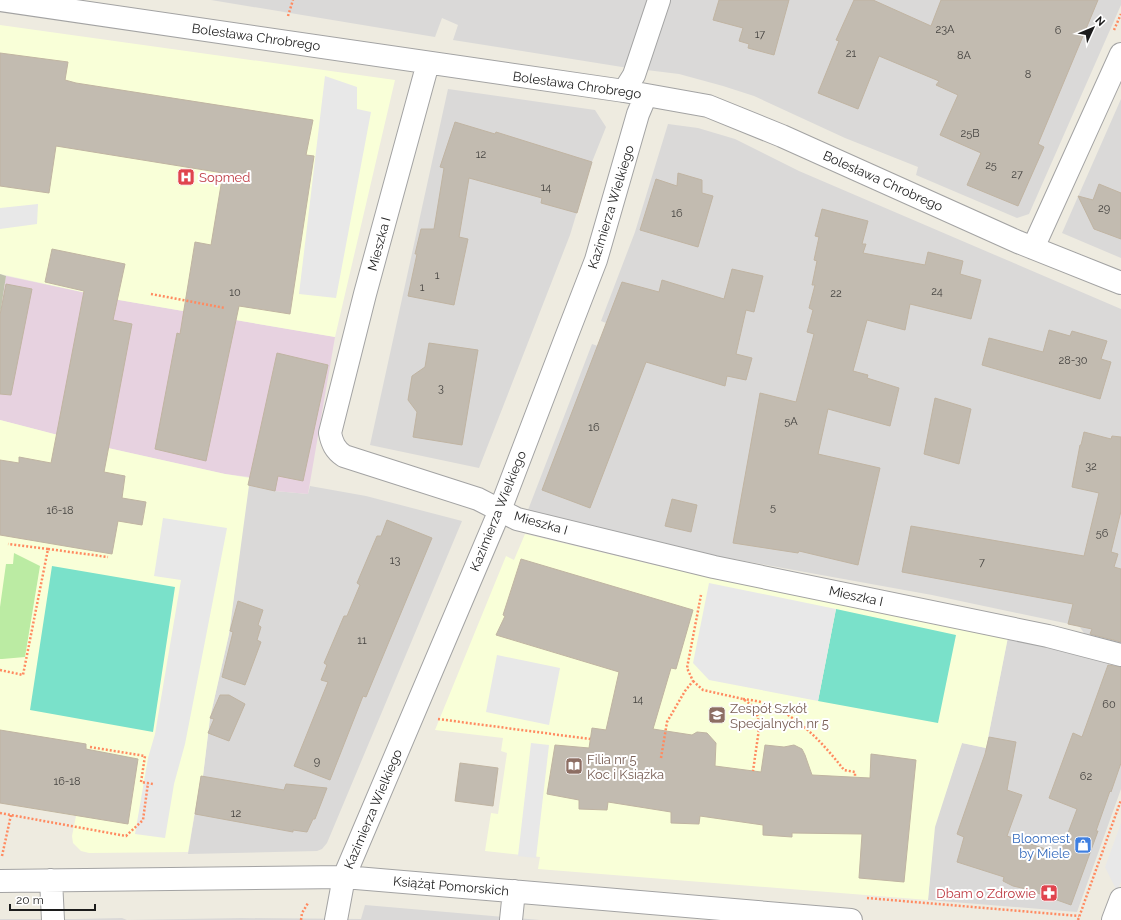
<svg xmlns="http://www.w3.org/2000/svg" width="1121" height="920" viewBox="0 0 1121 920" font-family="Raleway,sans-serif">
	<rect width="100%" height="100%" fill="#eeebe0"/>
	<path fill="#dad9d8" d="M211,0H1121V5L1029,214L1017,218L916,175L918,167L845,138L754,96L723,86L679,74L622,67L453,40L458,25L442,18L435,37Z
		M448,89L595,110L606,127L592,162L570,235L479,468L370,445Z
		M1121,99V258L1062,233Z
		M668,124L698,128L735,139L799,171L1121,309V650L1089,640L1079,626L932,595L700,553L528,510L592,344L598,346L606,323L601,321L635,232Z
		M248,485L275,491L308,494L310,486L366,496L462,521L327,843L322,849L317,851L188,854L201,776H203L210,718L229,634Z
		M1008,637L1121,663V789L1077,912L928,900L934,827L962,743L986,748Z
		M365,905L540,920H0V919H75L122,918L127,920L241,918L361,919Z"/>
	<path fill="#e7d2e0" d="M6,276L119,300L335,337L308,494L275,491L248,485L249,477L225,474L108,448L0,420V315Z"/>
	<path fill="#f9ffd8" d="M0,25L395,80L335,337L119,300L0,274Z
		M0,420L108,448L225,474L250,478L229,634L210,718L203,776H201L188,852L89,853L81,851L73,843L72,836L76,816L0,803Z
		M525,534L654,565L1008,637L986,748L962,743L935,827L928,900L538,869L540,857L485,851L491,813L498,814L507,753L501,751L503,738L435,730L506,556L514,560Z"/>
	<path fill="#bfc2ac" d="M0,274L6,276L0,315Z"/>
	<path fill="#bbeba3" d="M14,553L40,566L25,657L2,659H0V607L6,564H13Z"/>
	<path fill="#7ae1ca" d="M52,566L175,587L153,732L30,710Z
		M836,609L956,635L938,723L818,701Z"/>
	<path fill="#e8e8e8" d="M325,76L357,87V109L371,112L336,298L299,294Z
		M38,204L37,224L0,229V208Z
		M163,518L227,528L185,744L174,784L165,838L135,834L148,758L155,734L181,580L154,576Z
		M709,583L836,609L818,701L709,680L693,663Z
		M497,655L560,668L549,725L486,712Z
		M531,743L549,745L536,858L518,856Z
		M1121,823V882L1117,891L1105,867Z"/>
	<path fill="#c2bbb0" stroke="#c0b4a2" d="M719,0H789L774,55L748,48L749,44L739,41L743,28L713,20Z
		M854,0H873L931,26L941,0H1098L1038,144L1044,147L1018,206L967,185L981,153L940,135L958,95L936,85L939,81L879,56L858,109L818,93L839,41L836,40Z
		M0,53L68,62L65,80L76,83L313,120L306,155L314,156L290,314L239,306L206,461L155,449L177,333L180,334L195,242L211,245L223,173L56,146L49,193L0,186Z
		M455,122L495,134L496,132L592,162L577,213L541,203L542,198L469,178L459,237L468,239L454,305L408,296L417,254H415L421,229H434L444,168L440,167Z
		M678,173L702,180V193L713,196L698,247L640,230L656,179L677,186Z
		M1099,184L1121,193V239L1094,229L1078,196L1093,200Z
		M822,209L868,221L862,244H866L863,253L925,265L928,252L963,261L960,274L981,280L971,319L910,304L905,330L867,320L853,371L868,375L867,378L899,388L890,426L828,409L818,454L880,468L858,565L799,551L798,553L733,543L760,393L796,402L814,334L807,332L813,310L809,308L815,285H812L817,261L814,260L819,237L815,236Z
		M52,249L125,264L113,320L132,324L104,472L125,476L122,498L146,502L142,525L118,521L112,554L0,535V460L19,463V457L51,463L84,291L45,282Z
		M732,269L763,276L754,312L746,310L736,354L752,358L746,380L727,376L725,386L646,362L590,508L542,490L622,282L659,292L662,280L724,299Z
		M6,284L32,289L11,395L0,394V315Z
		M1049,330L1070,336L1072,331L1107,341L1101,359L1111,362L1100,399L982,365L989,338L1043,352Z
		M429,343L478,350L462,445L413,437L417,412L408,400L412,376L425,367Z
		M277,353L328,365L303,481L278,476L275,491L248,485Z
		M935,398L971,409L959,464L924,454Z
		M1084,432L1111,439L1112,436L1121,437V511L1111,552L1118,554L1114,567L1121,569V642L1090,634L1092,629L1068,624L1073,604L902,572L911,526L1084,556L1099,493L1072,487L1080,445H1081Z
		M672,499L697,505L691,532L665,526Z
		M387,520L432,538L366,697L363,696L330,780L294,766L328,682L321,680L327,665L324,663L344,616H347L360,585L357,583L377,536H381Z
		M521,559L693,610L676,669L671,668L653,729L692,735L697,732L707,733L716,743L715,766L761,772L765,745L784,747L794,745L802,749L805,755L812,775L870,778L871,754L916,760L904,882L859,878L862,834L792,833V837L763,835V825L700,816L699,824L671,823V812L608,802L607,810L579,809V800L547,794L555,745L589,748L592,728L606,730L619,672L496,635L505,616L503,615Z
		M238,601L263,610L258,625L261,627L257,640L261,642L245,685L222,677L233,632L230,631Z
		M1108,665L1121,667V763L1111,792L1110,791L1096,831H1098L1071,905L1026,889L1013,886L1003,881L1004,877L957,862L964,837L957,834L985,754L989,737L1016,742L1007,790L1022,795L1007,836L1060,854L1077,809L1049,798L1073,733L1082,737Z
		M220,695H229L245,704L229,741L208,733L214,719L210,718Z
		M0,730L86,744V749L138,759L128,824L0,803Z
		M460,763L498,768L493,806L455,801Z
		M201,776L284,790L286,784L327,788L315,819H313L307,832L293,830V832L195,814Z"/>
	<g fill="none" stroke-linecap="round" stroke-linejoin="round">
		<defs>
			<path id="minor" d="M0,0L624,91L708,106L782,136L1018,242L1121,283
				M428,63L365,294L330,433C332,443 335,450 344,456L478,499L517,519L714,567L1048,636L1121,655
				M624,91L634,75L659,0
				M1033,248L1121,54
				M51,880L53,920
				M0,881L344,877L851,920
				M336,920L344,877L500,510L565,340L596,260L638,114L646,95
				M511,920L514,891
				M1113,920L1121,899"/>
		</defs>
		<use href="#minor" stroke="#a3a3a3" stroke-width="24"/>
		<path stroke="#ff8a60" stroke-width="2.5" stroke-dasharray="2 2" stroke-linecap="butt" d="M288,16L293,0
			M1114,30L1121,14
			M151,294L225,308
			M48,549L108,557
			M0,670L23,675L48,549L8,544
			M693,681L703,690L743,699L753,706L758,717L759,729L753,771
			M743,699C751,700 760,701 767,704C799,717 823,743 844,770L855,772V777
			M438,719L590,739
			M90,747L145,756L141,782L153,784
			M661,758L667,722L685,691L693,681L687,668L701,595
			M0,813L126,836L143,820L148,783
			M2,856L11,815
			M867,898L1079,916
			M301,920L302,913L308,903
			M1078,920L1121,800"/>
		<use href="#minor" stroke="#fff" stroke-width="22"/>
	</g>
	<defs>
		<symbol id="hospital-square" viewBox="-11 -11 22 22"><rect x="-9" y="-9" width="18" height="18" rx="4" fill="#e0444e" stroke="#fff"/><path d="M-5-5h3v3.5h4V-5h3V5h-3V1.5h-4V5h-3Z" fill="#fff"/></symbol>
		<symbol id="school-square" viewBox="-11 -11 22 22"><rect x="-9" y="-9" width="18" height="18" rx="4" fill="#8d6e63" stroke="#fff"/><path d="M0-5L7-2L0 1L-7-2ZM-4 1L0 2.5L4 1V4Q0 6-4 4Z" fill="#fff"/></symbol>
		<symbol id="library-square" viewBox="-11 -11 22 22"><rect x="-9" y="-9" width="18" height="18" rx="4" fill="#8d6e63" stroke="#fff"/><path d="M-6-4Q-3-5.5-.7-3.5V5Q-3 3-6 4ZM6-4Q3-5.5 .7-3.5V5Q3 3 6 4Z" fill="#fff"/></symbol>
		<symbol id="shop-square" viewBox="-11 -11 22 22"><rect x="-9" y="-9" width="18" height="18" rx="4" fill="#3f7fe0" stroke="#fff"/><path d="M-5-2.5h2.3a2.7 3.5 0 0 1 5.4 0H5L5.5 6h-11ZM-1.5-2.5h3a1.5 2.3 0 0 0-3 0Z" fill="#fff"/></symbol>
		<symbol id="pharmacy-square" viewBox="-11 -11 22 22"><rect x="-9" y="-9" width="18" height="18" rx="4" fill="#e0444e" stroke="#fff"/><path d="M-2-6h4v4h4v4h-4v4h-4v-4h-4v-4h4Z" fill="#fff"/></symbol>
	</defs>
	<g fill-rule="evenodd">
		<use href="#hospital-square" x="176" y="167" width="20" height="20"/>
		<use href="#school-square" x="707" y="705" width="20" height="20"/>
		<use href="#library-square" x="564" y="756" width="20" height="20"/>
		<use href="#shop-square" x="1073" y="835" width="20" height="20"/>
		<use href="#pharmacy-square" x="1039" y="883" width="20" height="20"/>
	</g>
	<g text-anchor="middle" dominant-baseline="central" stroke-width="4" stroke-linejoin="round" paint-order="stroke">
		<g font-size="11" fill="#464441">
			<text x="945" y="29">23A</text>
			<text x="1058" y="30">6</text>
			<text x="760" y="34">17</text>
			<text x="851" y="53">21</text>
			<text x="964" y="55">8A</text>
			<text x="1028" y="74">8</text>
			<text x="970" y="133">25B</text>
			<text x="481" y="154">12</text>
			<text x="991" y="165">25</text>
			<text x="1017" y="174">27</text>
			<text x="546" y="187">14</text>
			<text x="1104" y="208">29</text>
			<text x="677" y="213">16</text>
			<text x="437" y="275">1</text>
			<text x="422" y="287">1</text>
			<text x="937" y="291">24</text>
			<text x="235" y="292">10</text>
			<text x="836" y="293">22</text>
			<text x="1073" y="360">28-30</text>
			<text x="441" y="388">3</text>
			<text x="791" y="421">5A</text>
			<text x="594" y="427">16</text>
			<text x="1091" y="466">32</text>
			<text x="773" y="507">5</text>
			<text x="60" y="510">16-18</text>
			<text x="1102" y="533">56</text>
			<text x="395" y="560">13</text>
			<text x="982" y="562">7</text>
			<text x="362" y="640">11</text>
			<text x="638" y="699">14</text>
			<text x="1109" y="704">60</text>
			<text x="317" y="761">9</text>
			<text x="1086" y="776">62</text>
			<text x="67" y="781">16-18</text>
			<text x="236" y="813">12</text>
		</g>
		<g font-size="13" fill="#1c1c1c" stroke="#fff">
			<text transform="translate(256 37) rotate(8)">Bolesława Chrobrego</text>
			<text transform="translate(577 85) rotate(8)">Bolesława Chrobrego</text>
			<text transform="translate(883 181) rotate(24)">Bolesława Chrobrego</text>
			<text transform="translate(611 207) rotate(-73)">Kazimierza Wielkiego</text>
			<text transform="translate(379 244) rotate(-75)">Mieszka I</text>
			<text transform="translate(498 511) rotate(-68)">Kazimierza Wielkiego</text>
			<text transform="translate(541 523) rotate(16)">Mieszka I</text>
			<text transform="translate(856 596) rotate(12)">Mieszka I</text>
			<text transform="translate(373 809) rotate(-67)">Kazimierza Wielkiego</text>
			<text transform="translate(451 886) rotate(5)">Książąt Pomorskich</text>
		</g>
		<g font-size="13" fill="#be3a42" stroke="#fff" text-anchor="start">
			<text x="199" y="177">Sopmed</text>
			<text x="1036" y="893" text-anchor="end">Dbam o Zdrowie</text>
		</g>
		<g font-size="13" fill="#785e54" stroke="#fff" text-anchor="start">
			<text x="730" y="708">Zespół Szkół<tspan x="730" dy="15">Specjalnych nr 5</tspan></text>
			<text x="587" y="759">Filia nr 5<tspan x="587" dy="15">Koc i Książka</tspan></text>
		</g>
		<g font-size="13" fill="#366cbe" stroke="#fff" text-anchor="end">
			<text x="1070" y="838">Bloomest<tspan x="1070" dy="15">by Miele</tspan></text>
		</g>
	</g>
	<g transform="translate(1093 28) rotate(46)" stroke="#ffffff" stroke-width="3" paint-order="stroke">
	<path d="M0-3L7 15L0 10L-7 15Z" fill="#1c1c1c"/>
	<text y="-6" font-size="11" font-weight="bold" text-anchor="middle" fill="#1c1c1c">N</text>
	</g>
	<path d="M10 904v6h85v-6" fill="none" stroke="#1c1c1c" stroke-width="2"/>
	<text x="16" y="904" font-size="12" fill="#1c1c1c" stroke="#ffffff" stroke-width="3" paint-order="stroke">20 m</text>
</svg>
